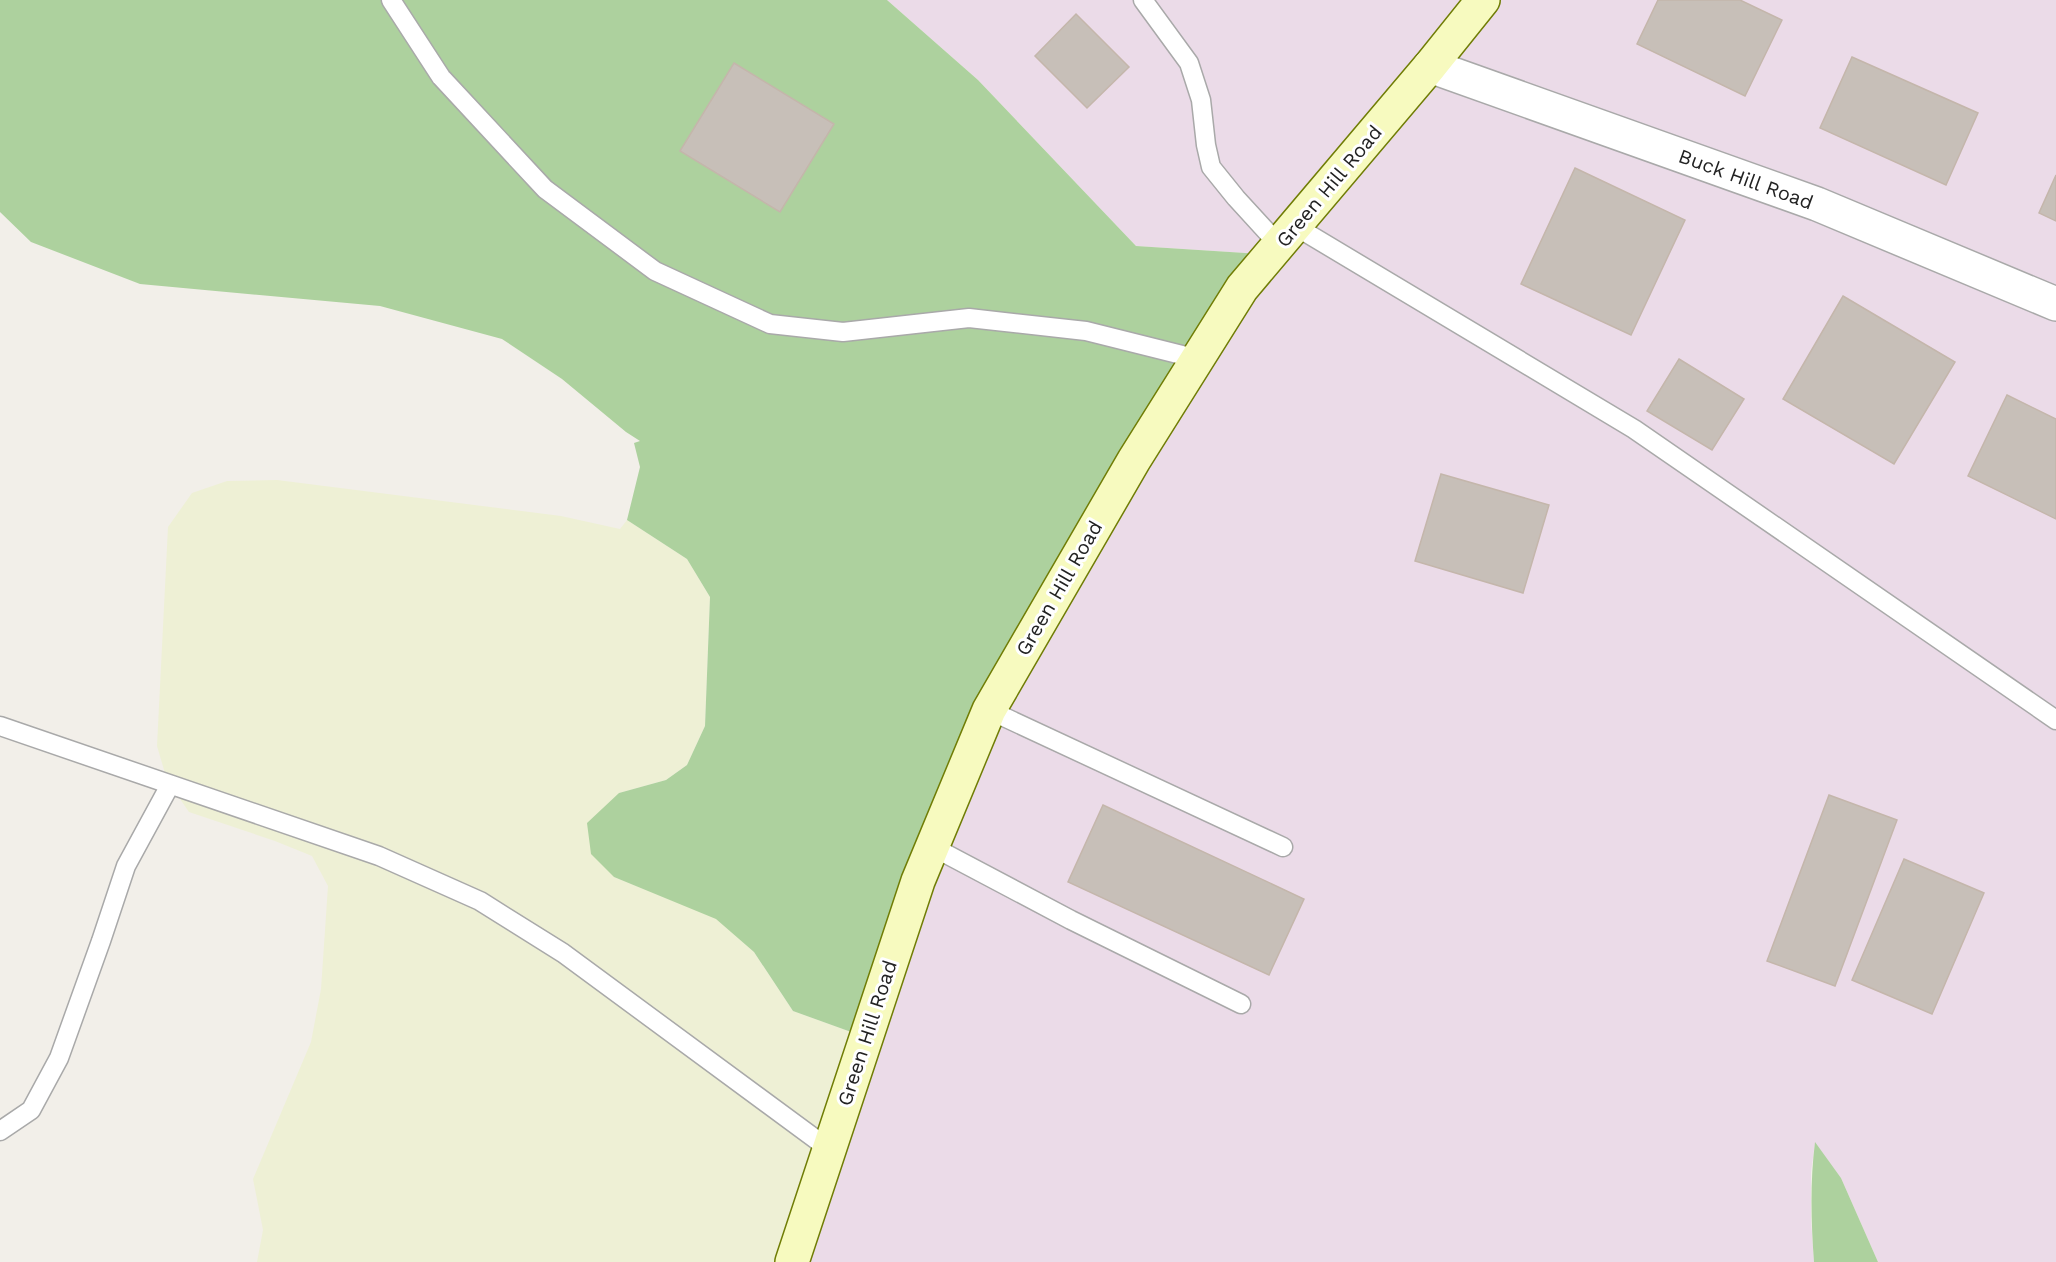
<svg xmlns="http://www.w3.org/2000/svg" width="2056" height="1262" viewBox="0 0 2056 1262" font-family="'Work Sans',sans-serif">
	<rect width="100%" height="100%" fill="#f2efe9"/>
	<path fill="#ebdbe8" d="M887,0H2056V1262H1878L1841,1178L1815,1143L1811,1172V1220L1814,1262H793L947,812L1261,254L1136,246L978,80Z"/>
	<path fill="#eef0d5" d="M277,480L561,516L620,529L627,520L687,559L710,597L705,726L687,765L666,780L619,793L614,877L716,918L754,952L793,1011L865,1037L793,1262H257L263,1230L253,1179L311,1042L321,989L328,886L312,856L275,841L189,812L167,780L157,746L168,527L192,493L227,481Z"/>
	<path fill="#add19e" d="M0,0H887L978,80L1136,246L1261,254L1023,645L865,1037L793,1011L754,952L716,919L614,877L591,854L587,823L619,793L666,780L687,765L705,726L710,597L687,559L627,520L640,467L634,443L640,441L626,432L562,379L502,339L380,306L140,284L31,242L0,212Z
		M1815,1142L1841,1178L1878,1262H1814C1811,1221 1810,1182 1815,1142Z"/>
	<path fill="#c7bfb8" stroke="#c4b6ab" stroke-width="1.5" d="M1658,0H1740L1782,20L1745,96L1637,44Z
		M1076,14L1129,67L1087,108L1035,56Z
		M1852,57L1978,113L1946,185L1820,128Z
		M734,63L834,124L780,212L680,151Z
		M1575,168L1685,220L1631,335L1521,284Z
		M2056,175V221L2039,213Z
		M1843,296L1955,362L1894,464L1783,399Z
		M1679,359L1744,399L1712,450L1647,411Z
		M2007,395L2056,419V519L1968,476Z
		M1441,474L1549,505L1523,593L1415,561Z
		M1829,795L1897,820L1835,986L1767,961Z
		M1103,805L1304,899L1269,975L1068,882Z
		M1904,859L1984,893L1932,1014L1852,980Z"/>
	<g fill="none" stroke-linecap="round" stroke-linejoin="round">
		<defs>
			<path id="service" d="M391,0L441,77L545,189L655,271L770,324L843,332L969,318L1086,331L1198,359
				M1143,0L1189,63L1201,100L1206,145L1211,167L1236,198L1279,245
				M1295,226L1634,429L2056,720
				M989,710L1283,847
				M0,726L379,856L480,901L563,953L829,1149
				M933,847L1071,920L1241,1004
				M0,1131L31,1110L59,1058L101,941L126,866L170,785"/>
			<path id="minor" d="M1430,66L1817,204L2056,304"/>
			<path id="secondary" d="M792,1262L918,881L989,710L1134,460L1242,288L1430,66L1483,0"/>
		</defs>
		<use href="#service" stroke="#a9a9a9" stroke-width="21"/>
		<use href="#minor" stroke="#a9a9a9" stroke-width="36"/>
		<use href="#secondary" stroke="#707d05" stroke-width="36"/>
		<use href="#service" stroke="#fff" stroke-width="18"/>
		<use href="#minor" stroke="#fff" stroke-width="33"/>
		<use href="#secondary" stroke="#f7fabf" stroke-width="33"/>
	</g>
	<g text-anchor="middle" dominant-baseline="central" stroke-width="6" stroke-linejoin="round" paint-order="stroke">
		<g font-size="20" fill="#222" stroke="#fff">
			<text transform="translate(1746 179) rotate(20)">Buck Hill Road</text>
			<text transform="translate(1329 186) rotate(-50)">Green Hill Road</text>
			<text transform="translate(1059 588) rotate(-60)">Green Hill Road</text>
			<text transform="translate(867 1033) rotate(-72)">Green Hill Road</text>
		</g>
	</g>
</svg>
